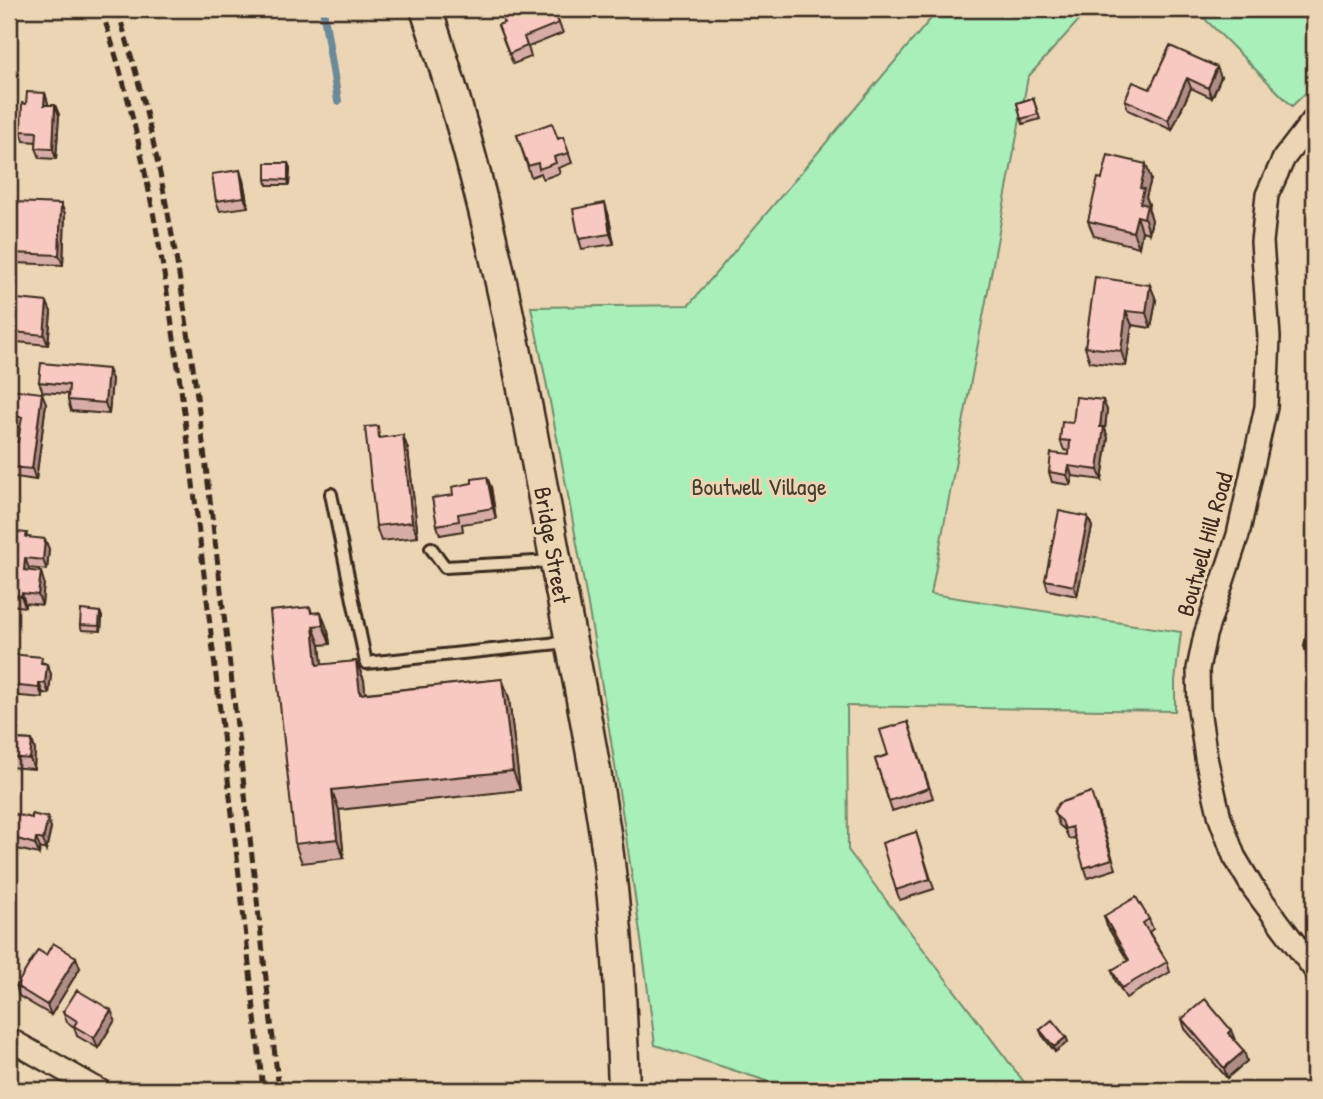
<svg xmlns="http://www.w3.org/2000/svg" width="1323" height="1099" viewBox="0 0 1323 1099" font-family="'Patrick Hand',sans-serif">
	<rect width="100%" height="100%" fill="#ebd5b4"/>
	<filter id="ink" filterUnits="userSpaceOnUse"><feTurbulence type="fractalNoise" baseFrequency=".0143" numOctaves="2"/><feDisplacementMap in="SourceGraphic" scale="14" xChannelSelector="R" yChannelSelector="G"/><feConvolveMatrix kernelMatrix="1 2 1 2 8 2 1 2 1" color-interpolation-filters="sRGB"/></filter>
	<g filter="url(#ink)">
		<path fill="#a9efba" stroke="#728c6c" stroke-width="2" d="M939,9H1089L1028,77L931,594L1181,632L1175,681V711L847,706L848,850L1030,1090H795L655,1045C624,798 581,551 531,307L689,305Z
			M1195,9H1314V85L1292,106Z"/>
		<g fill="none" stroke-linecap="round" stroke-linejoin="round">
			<path stroke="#6b8999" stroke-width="8" d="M323,9L338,101"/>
			<defs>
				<path id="lane" d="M331,494L366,663L568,642
					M431,548L445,567L553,561"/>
				<path id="street" d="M1314,119L1284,158L1267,195L1262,242L1269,337L1266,407L1238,535L1205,635L1198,669L1199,709L1206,758L1220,818L1234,856L1253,888L1314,969
					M9,1039L99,1090"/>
				<path id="secondary" d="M426,9C487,188 521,372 555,558C571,644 589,728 602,814C617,905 621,998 624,1090"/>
			</defs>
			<use href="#lane" stroke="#3b2a1e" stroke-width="16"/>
			<use href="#street" stroke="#3b2a1e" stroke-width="26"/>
			<use href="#secondary" stroke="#3b2a1e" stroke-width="35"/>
			<use href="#lane" stroke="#ebd5b4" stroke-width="10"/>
			<use href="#street" stroke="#ebd5b4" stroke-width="21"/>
			<use href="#secondary" stroke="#ebd5b4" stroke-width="30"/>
			<path stroke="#3b2a1e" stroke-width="5" stroke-dasharray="10 5" stroke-linecap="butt" d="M101,9C156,172 176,347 197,516C220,707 242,899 263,1090
				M117,9C171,178 193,357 214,533C237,719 257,904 279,1090"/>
		</g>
		<path fill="#d5ada6" stroke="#3b2a1e" stroke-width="2" d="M553,9L563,33L528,47L531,57L513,64L498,25L504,23L518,11Z
			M1170,46L1221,77L1212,98L1191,88L1172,130L1128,110L1125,100L1150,89Z
			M45,93L48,105H55L59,115L56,159L40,158L36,148L37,142L24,141L21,131L26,104Z
			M1033,98L1040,119L1023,124L1017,103Z
			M517,135L558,139L563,137L572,163L558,168L560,173L543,179L541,173L531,177Z
			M288,163L290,168L289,185H267L266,179Z
			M1102,179H1151L1146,197L1149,204L1148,208L1152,220L1149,233L1142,231L1139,247L1094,236L1088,221Z
			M243,180L248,207L220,211L216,201Z
			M61,204L65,214L63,265L15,263L12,253Z
			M608,213L614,244L582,249L579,239Z
			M1150,285L1156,300L1151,328L1132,325L1126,366L1090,362L1085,347Z
			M51,312L48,345L17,342L14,332Z
			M112,379L109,414L71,411L68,400V394L43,392L39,382Z
			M9,389L46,403L36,480L9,476V441L18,442L20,427L9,425Z
			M1107,410L1105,429L1108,438L1102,480L1072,476L1071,485L1052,482L1049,472L1069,455V451L1064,450L1060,440L1073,423Z
			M403,435L408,450L418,537L381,541L376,526L382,438Z
			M491,487L496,519L462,524L463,531L440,535L437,525Z
			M1088,517L1092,527L1077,596L1048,590L1045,580Z
			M9,531L28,537L49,549L47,570L29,568V570L44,582L42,605L25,603V607L12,605L9,598Z
			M1314,605V682H1312L1309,672L1312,657L1307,656L1304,646Z
			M310,607L312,613L328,631L330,644L320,645L322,665L356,661L364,680L365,693L502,679L509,698L520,790L339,810L344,858L302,863L295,844Z
			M100,612L102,617L101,631L82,630L80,625Z
			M9,654L45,663L51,674L49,694L43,693V698L9,695Z
			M908,722L933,798L892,811L875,759L888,755Z
			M9,729L13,730L16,739L32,740L35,750L34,769L9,767Z
			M1095,802L1116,869L1088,878L1075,838L1069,839L1065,830L1059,825L1054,811Z
			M9,813L51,828L46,850L40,848L39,854L17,849L16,853L9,851Z
			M916,832L934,889L900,900L896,890Z
			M1104,916L1149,919L1153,929L1149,932L1167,962L1170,972L1126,998L1115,980L1112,970L1128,961L1107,926Z
			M46,955L80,968L51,1015L19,996L16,986Z
			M63,1012L115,1020L98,1048L77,1036L74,1027L67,1022Z
			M1182,1019L1235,1040L1247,1061L1227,1078L1185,1029Z
			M1040,1030L1066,1037L1068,1042L1055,1052L1042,1035Z"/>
		<path fill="#ae8d87" stroke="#3b2a1e" stroke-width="2" d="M1217,67L1221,77L1212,98L1208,88Z
			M1187,78L1191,88L1172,130L1168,120Z
			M45,93L48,103V115L44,105Z
			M55,105L59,115L56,159L53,149Z
			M288,163L290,168L289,185L288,180Z
			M1146,164L1151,179L1146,197L1149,204L1148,208L1152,220L1149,233L1140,203V188Z
			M240,170L243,180L248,207L244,197Z
			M605,203L608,213L614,244L610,234Z
			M61,204L65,214L63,265L59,255Z
			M1137,216L1142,231L1139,247L1133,232Z
			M1150,285L1156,300L1151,328L1146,313Z
			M47,302L51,312L48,345L44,335Z
			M1126,311L1132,325L1126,366L1121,351Z
			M108,369L112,379L109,414L105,403Z
			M42,393L46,403L36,480L32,469Z
			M1103,400L1107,410L1105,429L1108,438L1102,480L1098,470L1100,427Z
			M403,435L408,450L418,537L412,522Z
			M1069,466L1072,476L1071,485L1067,475Z
			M487,477L491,487L496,519L493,508Z
			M1088,517L1092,527L1077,596L1074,586Z
			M45,539L49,549L47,570L43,560Z
			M25,558L29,568L27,580L24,570Z
			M41,572L44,582L42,605L38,595Z
			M22,593L25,603V607L21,596Z
			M100,612L102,617L101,631L99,626Z
			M321,612L328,631L330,644L323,625Z
			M313,626L320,645L324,684L317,665Z
			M356,661L364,680L367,713L360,694Z
			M47,664L51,674L49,694L45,683Z
			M502,679L509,698L520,790L513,771Z
			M39,683L43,693V698L39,688Z
			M32,740L35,750L34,769L30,759Z
			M332,790L339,810L344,858L337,839Z
			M48,818L51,828L46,850L43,840Z
			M14,838L17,849L16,853L13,843Z
			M36,838L40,848L39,854L35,844Z
			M9,882L12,891L9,896Z
			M15,956L17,962L9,975V967Z
			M76,957L80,968L51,1015L47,1005Z
			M111,1010L115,1020L98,1048L94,1038Z
			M1231,1030L1235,1040L1232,1043L1228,1033Z
			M1066,1037L1068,1042L1055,1052L1054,1047Z
			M1244,1051L1247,1061L1227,1078L1224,1068Z"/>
		<path fill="#f8c9c1" stroke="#3b2a1e" stroke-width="2" d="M498,9H517L518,11L524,9H553L559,23L524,37L527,46L509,54L498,25L504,23Z
			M1170,46L1217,67L1208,88L1187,78L1168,120L1125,100L1133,82L1150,89Z
			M27,92L45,93L44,105H55L53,149L36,148L37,132L21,131L22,103L26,104Z
			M1033,98L1038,114L1021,119L1017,103Z
			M552,123L558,139L563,137L569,153L554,157L556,163L539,169L538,163L528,166L517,135Z
			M1108,155L1146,164L1140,188L1144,189L1140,203L1147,205L1144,218L1137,216L1133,232L1088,221L1098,178L1102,179Z
			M266,163H288V180L266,179Z
			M240,170L244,197L216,201L212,174Z
			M14,202L61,204L59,255L12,253Z
			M605,203L610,234L579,239L573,209Z
			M1095,277L1150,285L1146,313L1126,311L1121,351L1085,347Z
			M17,299L47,302L44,335L14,332Z
			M41,363L108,369L105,403L68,400L69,385L39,382Z
			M9,389L42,393L32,469L9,467V441L18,442L22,417L9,416Z
			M1076,397L1103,400L1100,427H1104L1098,470L1069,466L1067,475L1049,472L1051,453L1069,455L1070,441L1060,440L1062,422L1073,423Z
			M378,426L379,438L403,435L412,522L376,526L365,427Z
			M487,477L493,508L458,514L459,521L437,525L432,498L453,495L452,487L472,483V479Z
			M1059,511L1088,517L1074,586L1045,580Z
			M9,531L27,533L26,537L45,539L43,560L25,558L24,570L41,572L38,595L22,593L21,596L9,595Z
			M1313,605H1314V673L1309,672L1314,647L1304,646Z
			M310,607L311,613L321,612L323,625L313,626L317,665L356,661L360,694L502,679L513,771L332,790L337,839L295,844L270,611Z
			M81,610L100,612L99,626L80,625Z
			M9,654L42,657L41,663L47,664L45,683H39V688L9,685Z
			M908,722L929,788L889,801L875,759L888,755L880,730Z
			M9,729L13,730L12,739L32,740L30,759L9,757Z
			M1314,740V760L1308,742Z
			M1091,792L1112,859L1084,868L1072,827L1065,829L1062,821L1055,815L1054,811L1059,803Z
			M9,813L32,818V814L48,818L43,840L36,838L35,844L14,838L13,843L9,842Z
			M916,832L930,879L896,890L882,843Z
			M1136,897L1149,919L1143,923L1167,962L1122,988L1112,970L1129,960L1104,916Z
			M53,943L76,957L47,1005L16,986L38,950L46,955Z
			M9,952L15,956L9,967Z
			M77,990L111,1010L94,1038L74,1026L77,1021L63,1012Z
			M1205,999L1231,1030L1228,1033L1244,1051L1224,1068L1182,1019Z
			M1052,1020L1066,1037L1054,1047L1040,1030Z
			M9,1079L28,1090H9Z"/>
	</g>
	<g text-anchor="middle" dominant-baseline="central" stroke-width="6" stroke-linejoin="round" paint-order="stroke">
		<g font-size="24" fill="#463e2e" stroke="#ebd5b4">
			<text x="759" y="486">Boutwell Village</text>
		</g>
		<g font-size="24" fill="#3b2a1e" stroke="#ebd5b4">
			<text transform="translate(1204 544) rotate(-74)">Boutwell Hill Road</text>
			<text transform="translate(553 545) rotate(80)">Bridge Street</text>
		</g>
	</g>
	<rect width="1323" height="1099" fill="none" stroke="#ebd5b4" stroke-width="35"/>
	<rect x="18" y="18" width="1288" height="1064" fill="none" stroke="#3b2a1e" stroke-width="2.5" filter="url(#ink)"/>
</svg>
